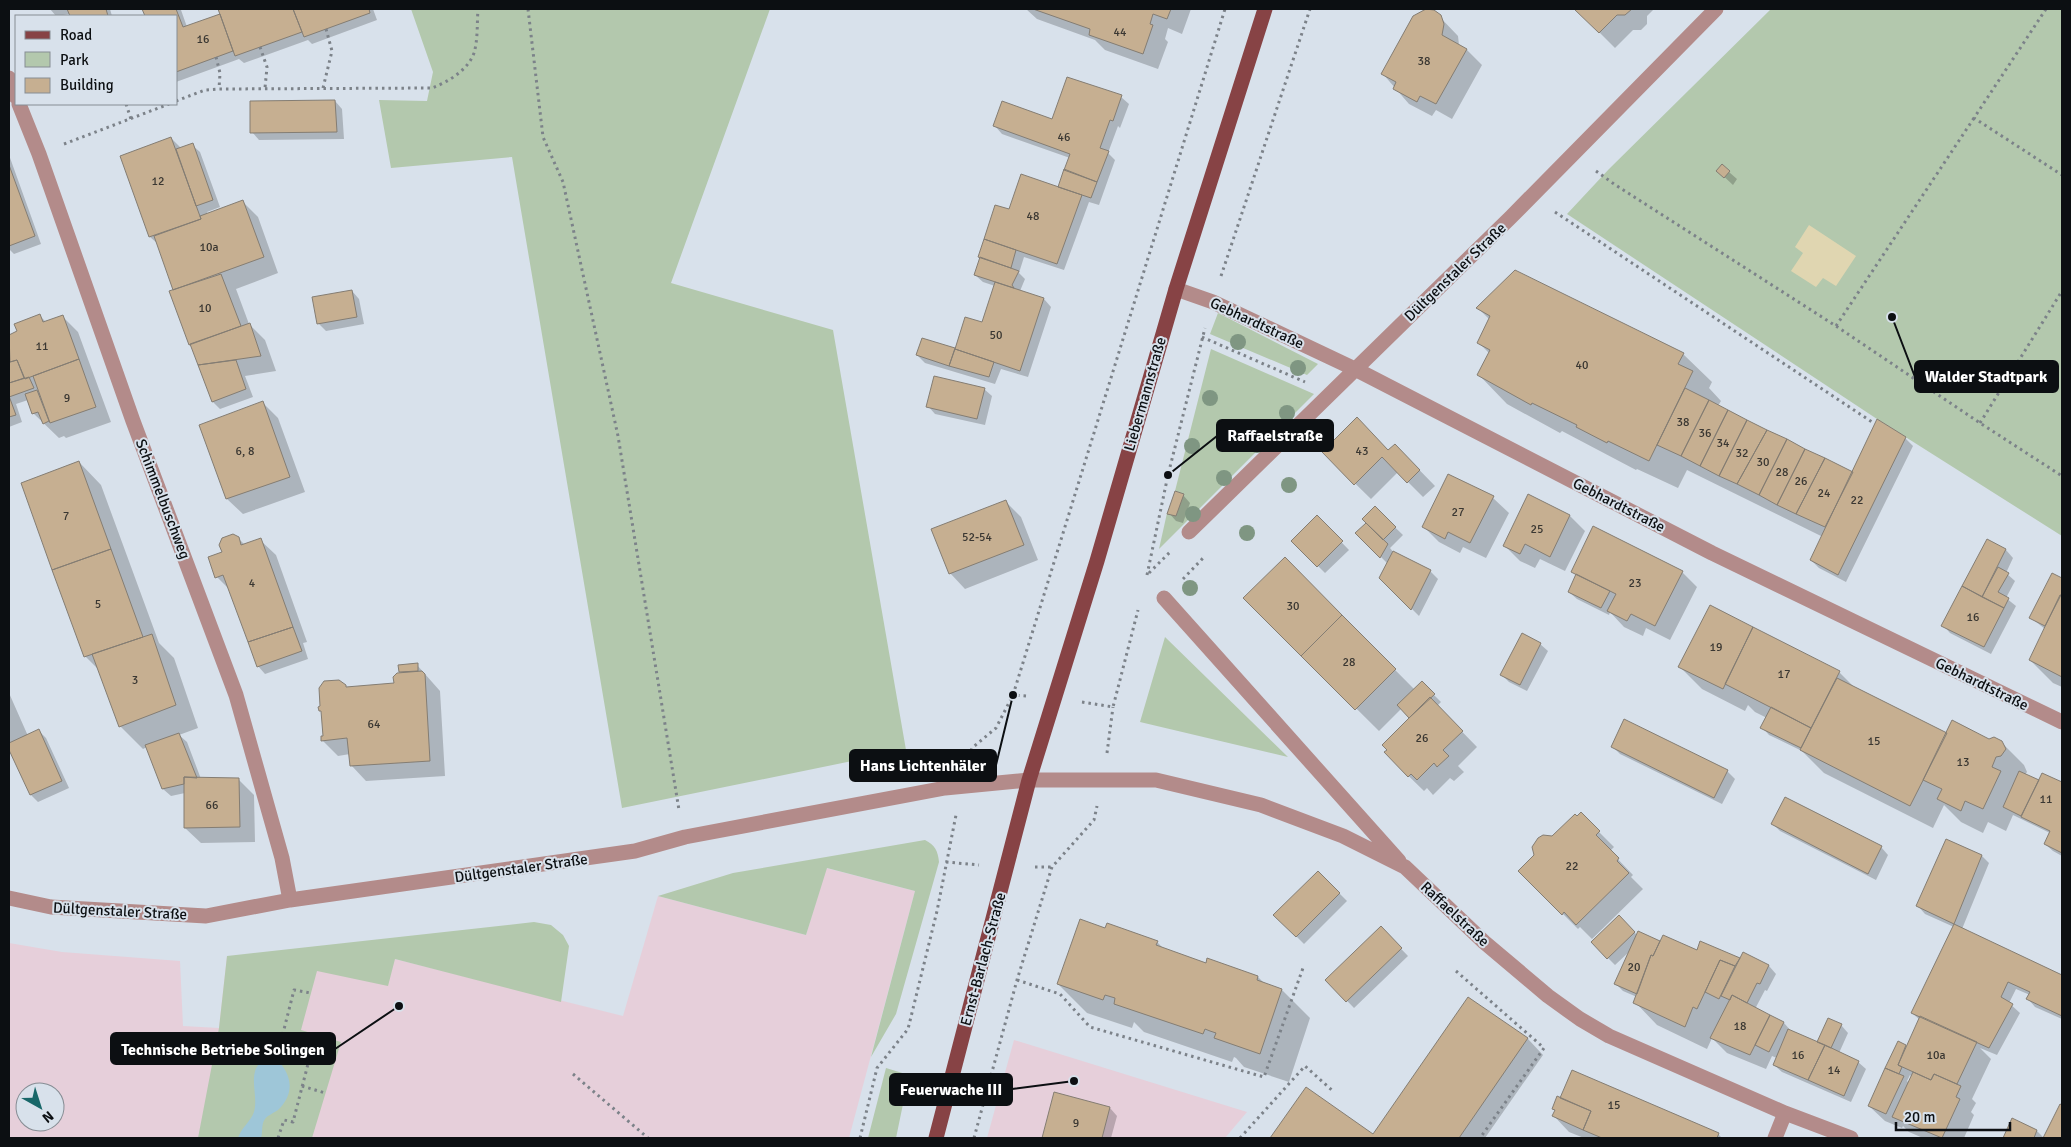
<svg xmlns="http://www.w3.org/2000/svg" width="2071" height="1147" viewBox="0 0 2071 1147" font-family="Signika,sans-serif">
	<rect width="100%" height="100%" fill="#d8e1eb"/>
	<path fill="#e6cfda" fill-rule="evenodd" d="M826,868L915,891L849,1138H9V943L62,952L180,961L183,1026L219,1028L227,956L395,959L623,1016L658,896L806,935ZM25,1092H55V1122H25Z
		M1014,1040L1247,1112L1225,1138H987Z"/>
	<path fill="#b3c8ad" d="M411,9H770L671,283L833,330L906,750L622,808L512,157L391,168L379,100L427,101L433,72Z
		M1771,9H2062V536L1877,419L1567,214L1609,169Z
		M1218,313L1318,364L1307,375L1210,334Z
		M1211,349L1314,394L1159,549L1167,513L1176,516L1183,494L1175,491Z
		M1165,637L1288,757L1140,722Z
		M925,840C935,845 938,851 939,862L896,1014L871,1057L915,891L827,868L806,935L658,896L733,873Z
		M534,922L551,925L563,935L569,946L561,1002L395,959L388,986L317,971L301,1030L341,1042L312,1138H198L219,1028L227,956Z
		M886,1068L909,1075L896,1138H868Z"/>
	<path fill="#e0d6b1" d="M1809,225L1856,256L1836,286L1823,278L1816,287L1791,271L1803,253L1795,247Z"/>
	<path fill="#9ec6d8" d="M263,1060L281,1064C293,1079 293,1096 278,1110C274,1113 268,1115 265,1119C261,1124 263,1132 261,1138H238C241,1128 251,1121 254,1112C259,1094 246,1073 263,1060Z"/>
	<path fill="#0003" fill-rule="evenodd" d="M50,9H110L112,16H71L70,14L56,16Z
		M144,9H184L181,10L187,27L221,14L219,9H373L377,20L312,44L308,40L244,63L239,59L176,82V16H146Z
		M1026,9H1191L1182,34L1168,28L1165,39L1168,42L1158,69L1105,50L1095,40L1037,19Z
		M1576,9H1654L1647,16V24L1641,30H1633L1615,48Z
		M1436,13L1458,36L1459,45L1467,50L1482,65L1452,119L1436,110L1432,116L1409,104L1383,74Z
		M1121,97L1129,104L1120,128L1118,126L1108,153L1115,160L1099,205L1089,202L1064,270L1024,257L1019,273L1025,279L1020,291L1044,299L1051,307L1028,377L1001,369L995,384L925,363L917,355L923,339L956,350L983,324L995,286L983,282L975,275L996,206L1009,211L1059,188L1070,158L1002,134L995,126L1053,121Z
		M335,101L342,109L344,139L259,140L252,132Z
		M171,138L181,148L192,145L200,152L220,207L207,212L208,214L243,202L258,217L278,273L236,289L249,324L265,340L276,371L245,376L253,397L220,409L213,402L158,244L150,237L122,156Z
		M9,155L41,244L14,254L9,249Z
		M1722,166L1737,179L1733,185L1718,171Z
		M352,291L359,299L364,324L326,331L318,323Z
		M1478,308L1683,354L1712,382L1709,388L1721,401L1718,406L1853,474L1905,438L1913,446L1846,582L1819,568L1812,561L1823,537L1687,470L1678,488L1637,469L1636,470L1562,431L1560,433L1507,404L1479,375L1490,354L1479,343L1490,320Z
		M40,316L46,322L63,317L78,332L111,422L66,438L64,436L59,438L33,413L28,400L16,404L22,422L9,427V360L11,361L9,354V336L18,332Z
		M984,389L992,396L985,425L935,414L928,406Z
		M263,403L278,418L305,492L243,514L227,499Z
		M1395,445L1435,486L1423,497L1398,472L1371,499L1323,452L1389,451Z
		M79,462L101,485L159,643L174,658L198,728L179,735L187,742L201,779H238L254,795L255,842L201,843L185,828V793L171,796L163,789L147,747L143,749L120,726L99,670L85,656Z
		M1449,475L1493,498L1509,513L1486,558L1463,547L1460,553L1439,542L1424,527Z
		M1183,495L1190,503L1183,523L1176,521L1169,513Z
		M1006,502L1021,517L1038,560L965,589L950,573Z
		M1375,508L1403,535L1390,548L1394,553L1430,571L1438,579L1419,616L1381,578L1388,564L1357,533L1368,523Z
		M1570,516L1585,531L1565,571L1540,559L1535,568L1520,561L1504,545Z
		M1317,517L1349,550L1325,573L1293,541Z
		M238,538L245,545L260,540L276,555L307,642L303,643L308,659L265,674L258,666L231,591L217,577L224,553Z
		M1987,541L2006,550L2013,558L2006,573L2015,581L2006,598L2016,606L1991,654L1950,633L1943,625Z
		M1285,559L1415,690L1422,683L1441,702L1437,706L1477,747L1458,766L1464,772L1454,781L1450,778L1433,795L1427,788L1424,791L1385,753L1411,718L1402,708L1379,731L1245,598Z
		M1573,572H1682L1697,587L1670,640L1646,628L1643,636L1624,627L1610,612L1609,615L1577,599L1569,592L1577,576Z
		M2053,575L2062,579V687L2053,683L2030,660L2045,629L2031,618Z
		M1540,644L1548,651L1527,691L1509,682L1502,675Z
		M417,665L440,691L445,776L366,781L351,765L350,754L338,756L322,740L324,737L322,712L320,710L347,688L395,684L402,674L400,672Z
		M1680,667L1839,672L1856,689L1947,735L2001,742L2024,765L2027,772L2025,775L2040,782L2043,774L2062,784V856L2053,851L2045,844L2050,833L2013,815L2006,831L1988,822L1983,833L1961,822L1944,805L1933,828L1824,773L1802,751L1769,735L1762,727L1767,718L1755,712L1748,705L1745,711L1702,689Z
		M9,693L28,736L39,731L46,738L69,788L38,802L31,795L9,748Z
		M1612,746L1727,771L1735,779L1722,804L1620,754Z
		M1581,814L1614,847L1610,851L1633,875L1631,877L1643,889L1592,939L1580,927L1578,929L1520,871L1553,837Z
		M1773,824L1881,847L1888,855L1876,880L1780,831Z
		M1982,856L1989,863L1962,929L2062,976V1019L2035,1007L2028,999L2030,995L2016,989L2009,1003L2020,1013L1997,1055L1980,1048L1991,1059L1972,1099L1976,1103L1971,1112L1974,1115L1964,1138H1923L1909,1132L1903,1126L1902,1128L1885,1121L1869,1106L1905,1046L1907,1048L1920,1020L1912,1013L1954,927L1925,914L1918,906ZM1910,1075L1912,1077L1909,1083L1907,1081Z
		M1318,872L1347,901L1304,944L1275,915Z
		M1619,917L1637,935L1661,943L1697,951L1701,943L1740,960L1743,953L1769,966L1776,974L1767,991L1765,990L1755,1009L1784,1023L1791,1031L1818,1043L1841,1025L1848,1033L1839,1053L1858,1062L1866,1069L1851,1102L1782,1072L1774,1065L1777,1058L1772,1056L1766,1069L1727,1053L1712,1038L1707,1049L1657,1025L1635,1002L1637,997L1623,991L1616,984L1630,951L1615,965L1608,958Z
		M1381,928L1408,956L1354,1008L1327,980Z
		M1106,930L1157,942L1165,950L1207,964L1258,977L1266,985L1282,990L1310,1018L1289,1082L1244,1067L1236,1058L1234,1057L1232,1062L1144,1032L1134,1022L1132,1028L1087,1013L1058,984Z
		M1468,999L1528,1039L1543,1055L1485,1138H1272L1306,1089L1373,1136Z
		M1055,1094L1110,1108L1117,1116L1111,1138H1043Z
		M1554,1116L1718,1134L1722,1138H1584L1569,1132Z
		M2012,1120L2037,1131L2044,1138H2004Z"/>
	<path fill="#c6af91" stroke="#847d73" d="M67,9H106L108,16H70Z
		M142,9H176L183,27L220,14L233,51L176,72V16H145Z
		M218,9H293L302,32L235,56Z
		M293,9H369L370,13L304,37Z
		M1033,9H1171L1167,19L1153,14L1150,24L1153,25L1143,54L1089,35L1090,29Z
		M1426,9L1434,10L1441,15L1444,24L1442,35L1467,49L1436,104L1420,96L1417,102L1393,89L1396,82L1381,74L1413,16Z
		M1574,9H1632L1625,15H1617L1599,33Z
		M1067,77L1122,95L1113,121L1110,120L1100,148L1109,151L1097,182L1064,170L1070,154L993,126L1002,101L1052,119Z
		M335,100L337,132L250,133V101Z
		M171,137L201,219L149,237L120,156Z
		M193,143L213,200L196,206L176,149Z
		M1722,164L1730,171L1724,178L1716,171Z
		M9,165L35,236L9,246Z
		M1064,169L1097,182L1091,198L1058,187Z
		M1021,174L1082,195L1057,264L984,239L995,205L1009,209Z
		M243,200L264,257L173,290L154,236L201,219L200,216Z
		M984,239L1016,250L1011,268L978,257Z
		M980,257L1019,271L1012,285L1014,288L974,275Z
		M1515,270L1684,353L1678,364L1693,371L1649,461L1608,441L1607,443L1576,427L1577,425L1532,403L1531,405L1477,375L1490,350L1477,343L1490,316L1476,308Z
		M221,274L241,326L189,345L169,291Z
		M995,282L1044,298L1020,371L955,349L965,317L982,322Z
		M352,290L357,317L317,324L312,297Z
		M40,314L43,322L63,315L79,359L25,379L17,360L10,362L9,335L17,331L14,324Z
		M250,323L261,356L198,365L190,344Z
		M922,338L955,348L949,366L916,355Z
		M955,349L994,362L989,377L949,366Z
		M9,359L10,362L17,360L24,378L9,383Z
		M79,359L96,407L50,423L33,376Z
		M236,360L246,389L212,402L198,365Z
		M934,376L985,388L977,419L926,407Z
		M29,377L34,388L9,397V383Z
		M1685,388L1709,400L1681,456L1657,445Z
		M37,390L49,421L43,424L38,412L32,414L25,394Z
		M9,396L16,415L9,417Z
		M1709,400L1728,410L1700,466L1681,456Z
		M263,401L290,477L226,499L199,425Z
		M1728,410L1747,420L1719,476L1700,466Z
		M1357,417L1388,450L1395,444L1420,470L1407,483L1382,457L1354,485L1322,452Z
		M1877,419L1906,437L1838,575L1810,560Z
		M1747,420L1767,430L1737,484L1719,476Z
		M1767,430L1787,439L1759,495L1737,484Z
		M1787,439L1805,449L1777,505L1759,495Z
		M1805,449L1825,458L1796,514L1777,505Z
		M1825,458L1853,472L1825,527L1796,514Z
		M79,461L111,549L52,570L21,483Z
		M1448,474L1494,496L1470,543L1448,532L1445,539L1422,527Z
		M1175,491L1184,494L1176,516L1167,514Z
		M1528,494L1570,515L1550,557L1525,544L1520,554L1503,546Z
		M1006,500L1024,545L949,574L931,529Z
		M1375,506L1396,527L1383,540L1362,519Z
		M1317,515L1343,541L1317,567L1291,541Z
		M1366,523L1388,544L1380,558L1355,533Z
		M1593,526L1683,571L1655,626L1631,614L1627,621L1607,611L1616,594L1571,572Z
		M233,534L239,537L241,545L261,538L293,627L248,642L223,575L215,578L208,557L222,552L219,545L222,538Z
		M1987,539L2006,549L1982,597L1962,586Z
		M111,549L143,637L84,657L52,570Z
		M1393,551L1431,570L1411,610L1379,578Z
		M1285,557L1342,615L1301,656L1243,598Z
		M1998,567L2009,573L1998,592L2009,598L2004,608L1982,597Z
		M2052,573L2062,578V593L2045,626L2029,618Z
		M1576,574L1610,591L1601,608L1568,592Z
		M1962,586L2004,608L1984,647L1941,626Z
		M2060,595L2062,596V677L2029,660Z
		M1710,605L1753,627L1723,689L1678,667Z
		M1342,615L1396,669L1355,710L1301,656Z
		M293,627L302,651L257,667L248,642Z
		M1753,627L1840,671L1811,728L1725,684Z
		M1522,633L1541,643L1520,685L1500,675Z
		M152,634L176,705L119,727L92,654Z
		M418,663V671L399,672L398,665Z
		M422,671L425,674L430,761L350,766L347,738L321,741V736H323L321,711H319L318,707L320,706L319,688L324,681L339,680L346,685V687L394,683L393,677L397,673Z
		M1837,678L1947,733L1910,806L1800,750Z
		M1422,681L1435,694L1409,718L1397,705Z
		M1430,697L1463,731L1443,750L1449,756L1437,767L1434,763L1417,780L1411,774L1408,777L1384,752L1387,750L1382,745Z
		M1771,707L1811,728L1801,748L1760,728Z
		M1624,719L1728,770L1714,798L1611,747Z
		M1952,720L1989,739L1994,737L2002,741L2006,749L2001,756L1996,757L1992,767L2001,771L1983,809L1965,801L1961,811L1937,799L1942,789L1923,780Z
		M39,729L62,781L30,795L9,750V743Z
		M179,733L197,778L184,777V784L162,789L145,745Z
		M2019,771L2039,780L2021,816L2003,807Z
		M2042,773L2062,782V853L2044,844L2050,831L2021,817Z
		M184,777L239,778L240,827L184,828Z
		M1785,797L1882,846L1868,874L1771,824Z
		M1581,812L1600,831L1596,835L1619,858L1617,861L1629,873L1576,925L1564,912L1562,915L1518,871L1534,855L1532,847L1538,838L1543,835L1552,836L1575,814L1577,816Z
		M1946,839L1982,855L1954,924L1916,906Z
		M1318,871L1340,893L1296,937L1273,915Z
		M1619,915L1635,932L1607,959L1591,942Z
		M1080,919L1105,928L1107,923L1158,941L1156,945L1206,963L1207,958L1258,976L1257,980L1282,989L1260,1054L1214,1038L1216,1033L1210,1031L1205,1029L1203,1034L1114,1004L1115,998L1105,995L1103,1000L1057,984Z
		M1954,924L2062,975V1016L2026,999L2030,992L2008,982L2001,997L2013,1004L1989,1048L1911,1013Z
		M1381,926L1402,948L1346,1002L1325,980Z
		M1638,931L1660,941L1653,956L1651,955L1637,994L1614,984Z
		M1663,935L1697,950L1700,941L1740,958L1735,966L1720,960L1697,1009L1693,1007L1685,1027L1633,1003L1651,955L1653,956Z
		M1743,952L1769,965L1760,984L1757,983L1747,1003L1732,995L1730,1000L1721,996Z
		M1720,960L1735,966L1719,999L1705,992Z
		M1732,995L1770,1015L1750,1055L1710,1038Z
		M1468,997L1528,1038L1459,1138H1270L1306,1087L1373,1134Z
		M1770,1015L1784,1022L1769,1052L1755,1045Z
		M1920,1016L1977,1042L1957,1084L1934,1074L1931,1080L1898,1065Z
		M1828,1018L1842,1024L1831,1048L1817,1042Z
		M1788,1029L1825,1045L1808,1080L1773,1065Z
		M1898,1041L1906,1045L1898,1065L1902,1067L1899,1074L1885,1068Z
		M1825,1045L1859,1061L1844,1096L1808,1080Z
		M1885,1068L1904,1076L1886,1114L1868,1106Z
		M1572,1070L1719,1133L1717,1138H1602L1583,1130L1591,1111L1560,1098Z
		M1913,1072L1931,1080L1934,1074L1961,1086L1956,1097L1960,1099L1942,1138L1892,1117Z
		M1054,1092L1110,1107L1102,1138H1042Z
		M1557,1096L1591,1111L1583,1130L1552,1116L1555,1110L1552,1109Z
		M2060,1104L2062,1105V1138H2043Z
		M2012,1118L2037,1130L2034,1138H2003Z"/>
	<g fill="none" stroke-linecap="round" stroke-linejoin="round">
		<path stroke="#7c8289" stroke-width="3" stroke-dasharray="2.5 4" stroke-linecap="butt" d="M528,9L543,137L563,182L618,436L679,810
			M2046,9L1974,118L2062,175
			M260,47L267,67L265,88
			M216,57L220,73L219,89
			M323,88L332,51L326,29
			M176,101L205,90L219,89L432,88C448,82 468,70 474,53C478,40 477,22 478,9
			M126,104L131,119
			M64,144L169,104
			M1596,171L1614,184L1836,326L1980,423L2062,476
			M1555,212L1872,422
			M1221,276L1310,9
			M1836,326L1974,118
			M1202,337L1305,382
			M1980,423L2062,291
			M1149,573L1171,551
			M1147,575L1168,475L1205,328
			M1183,579L1205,556
			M1026,696L1013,695L1225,9
			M1082,702L1113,707L1138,610
			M1107,753L1113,707
			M969,757L972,748L996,728L1013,695
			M946,862L979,865
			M1035,867H1052
			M1456,971L1544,1048L1480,1138
			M1017,980L1060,994L1090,1027L1264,1077L1303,968
			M573,1074L648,1138
			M302,1086L325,1093
			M278,1138L284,1120L293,1122L308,1064L303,1063L306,1051L280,1045L294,990L311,993
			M860,1138L877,1068L908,1029L937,911L956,815
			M974,1138L1017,980L1052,867L1094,820L1097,806
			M1240,1138L1305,1066L1334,1092"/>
		<path stroke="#b38b8a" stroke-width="15" d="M9,78L16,97
			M19,104L39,154L133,421L236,695L282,858L290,900
			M1176,289L1213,302L1357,370L1712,553L2062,722
			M1189,532L1511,217L1716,9
			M1164,598L1399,861
			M9,898L51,907L206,916L290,900L635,851L685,837L945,788L1029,780H1156L1261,805L1343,836L1405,867L1484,942L1548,996L1580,1019L1609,1036L1785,1113L1851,1138
			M1775,1138L1785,1113"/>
		<path stroke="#874345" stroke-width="15" d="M936,1138L1029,780L1097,561L1176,289L1265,9"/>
	</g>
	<g fill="#7f9682">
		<circle cx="1238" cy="342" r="8"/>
		<circle cx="1298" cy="368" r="8"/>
		<circle cx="1210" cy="398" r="8"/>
		<circle cx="1287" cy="413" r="8"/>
		<circle cx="1257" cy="445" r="8"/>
		<circle cx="1192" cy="446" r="8"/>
		<circle cx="1224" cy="478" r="8"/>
		<circle cx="1289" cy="485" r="8"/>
		<circle cx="1193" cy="514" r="8"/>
		<circle cx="1247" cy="533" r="8"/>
		<circle cx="1190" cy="588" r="8"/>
	</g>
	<g text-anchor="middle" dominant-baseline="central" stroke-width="4" stroke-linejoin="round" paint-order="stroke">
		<g font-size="12" fill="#3a3732">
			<text x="1120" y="32">44</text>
			<text x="203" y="39">16</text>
			<text x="1424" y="61">38</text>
			<text x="1064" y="137">46</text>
			<text x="158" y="181">12</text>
			<text x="1033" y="216">48</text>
			<text x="209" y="247">10a</text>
			<text x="205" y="308">10</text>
			<text x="996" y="335">50</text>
			<text x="42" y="346">11</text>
			<text x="1582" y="365">40</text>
			<text x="67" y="398">9</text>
			<text x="1683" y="422">38</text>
			<text x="1705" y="433">36</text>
			<text x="1723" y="443">34</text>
			<text x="245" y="451">6, 8</text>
			<text x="1362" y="451">43</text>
			<text x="1742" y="453">32</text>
			<text x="1763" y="462">30</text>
			<text x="1782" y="472">28</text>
			<text x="1801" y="481">26</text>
			<text x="1824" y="493">24</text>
			<text x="1857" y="500">22</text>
			<text x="1458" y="512">27</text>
			<text x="66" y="516">7</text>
			<text x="1537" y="529">25</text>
			<text x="977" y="537">52-54</text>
			<text x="252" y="583">4</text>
			<text x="1635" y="583">23</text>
			<text x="98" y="604">5</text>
			<text x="1293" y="606">30</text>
			<text x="1973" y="617">16</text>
			<text x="1716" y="647">19</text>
			<text x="1349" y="662">28</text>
			<text x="1784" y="674">17</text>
			<text x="135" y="680">3</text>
			<text x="374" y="724">64</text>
			<text x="1422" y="738">26</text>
			<text x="1874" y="741">15</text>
			<text x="1963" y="762">13</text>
			<text x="2046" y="799">11</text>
			<text x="212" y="805">66</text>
			<text x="1572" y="866">22</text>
			<text x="1634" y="967">20</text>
			<text x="1740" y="1026">18</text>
			<text x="1798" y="1055">16</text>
			<text x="1936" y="1055">10a</text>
			<text x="1834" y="1070">14</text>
			<text x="1614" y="1105">15</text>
			<text x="1076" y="1123">9</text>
		</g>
		<g font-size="15" fill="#0c0f12" stroke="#d8e1eb">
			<text transform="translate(1455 272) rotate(-44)">Dültgenstaler Straße</text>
			<text transform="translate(1257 323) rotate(25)">Gebhardtstraße</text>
			<text transform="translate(1145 394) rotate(-74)">Liebermannstraße</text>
			<text transform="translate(163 499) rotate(69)">Schimmelbuschweg</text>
			<text transform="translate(1619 505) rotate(27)">Gebhardtstraße</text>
			<text transform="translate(1982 684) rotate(26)">Gebhardtstraße</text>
			<text transform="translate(521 868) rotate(-8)">Dültgenstaler Straße</text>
			<text transform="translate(120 911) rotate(3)">Dültgenstaler Straße</text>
			<text transform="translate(1455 914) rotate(43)">Raffaelstraße</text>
			<text transform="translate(983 959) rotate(-75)">Ernst-Barlach-Straße</text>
		</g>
	</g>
	<path fill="none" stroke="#0c0f12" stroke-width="2" d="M1892 317L1915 377M1168 475L1217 436M1013 695L996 765M399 1006L335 1049M1074 1081L1012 1089"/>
	<g fill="#0c0f12" stroke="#d8e1eb" stroke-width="2">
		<circle cx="1892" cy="317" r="5"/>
		<circle cx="1168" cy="475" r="5"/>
		<circle cx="1013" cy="695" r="5"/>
		<circle cx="399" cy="1006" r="5"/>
		<circle cx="1074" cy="1081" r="5"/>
	</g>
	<g fill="#0c0f12" stroke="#0c0f12" stroke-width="2">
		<rect x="1915" y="361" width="143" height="31" rx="5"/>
		<rect x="1217" y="420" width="116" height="31" rx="5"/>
		<rect x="850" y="750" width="146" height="31" rx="5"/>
		<rect x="111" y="1033" width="224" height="31" rx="5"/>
		<rect x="890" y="1074" width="122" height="31" rx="5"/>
	</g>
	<g font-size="16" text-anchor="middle" font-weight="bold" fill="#fff">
		<text x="1986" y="382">Walder Stadtpark</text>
		<text x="1275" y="441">Raffaelstraße</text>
		<text x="923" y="771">Hans Lichtenhäler</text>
		<text x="223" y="1055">Technische Betriebe Solingen</text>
		<text x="951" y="1095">Feuerwache III</text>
	</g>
	<rect width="2071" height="1147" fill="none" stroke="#0c0f12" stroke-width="20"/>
	<rect x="15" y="15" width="162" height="90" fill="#d8e1eb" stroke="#868d94"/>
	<rect x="25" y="31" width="25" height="8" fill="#874345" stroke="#868d94"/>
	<text x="60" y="40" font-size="15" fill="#0c0f12">Road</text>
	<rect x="25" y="52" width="25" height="15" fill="#b3c8ad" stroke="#868d94"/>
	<text x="60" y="65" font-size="15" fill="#0c0f12">Park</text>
	<rect x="25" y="78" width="25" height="15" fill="#c6af91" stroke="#868d94"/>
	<text x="60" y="90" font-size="15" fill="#0c0f12">Building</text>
	<g transform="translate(40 1107) rotate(141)"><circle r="24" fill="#d8e1eb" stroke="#868d94"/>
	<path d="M0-4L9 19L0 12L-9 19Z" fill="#186769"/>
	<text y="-8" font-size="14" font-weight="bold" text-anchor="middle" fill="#0c0f12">N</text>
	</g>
	<path d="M1896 1122v8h114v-8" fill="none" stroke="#0c0f12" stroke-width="2.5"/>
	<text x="1904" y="1122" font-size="15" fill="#0c0f12" stroke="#d8e1eb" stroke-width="4" paint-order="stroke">20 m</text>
</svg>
